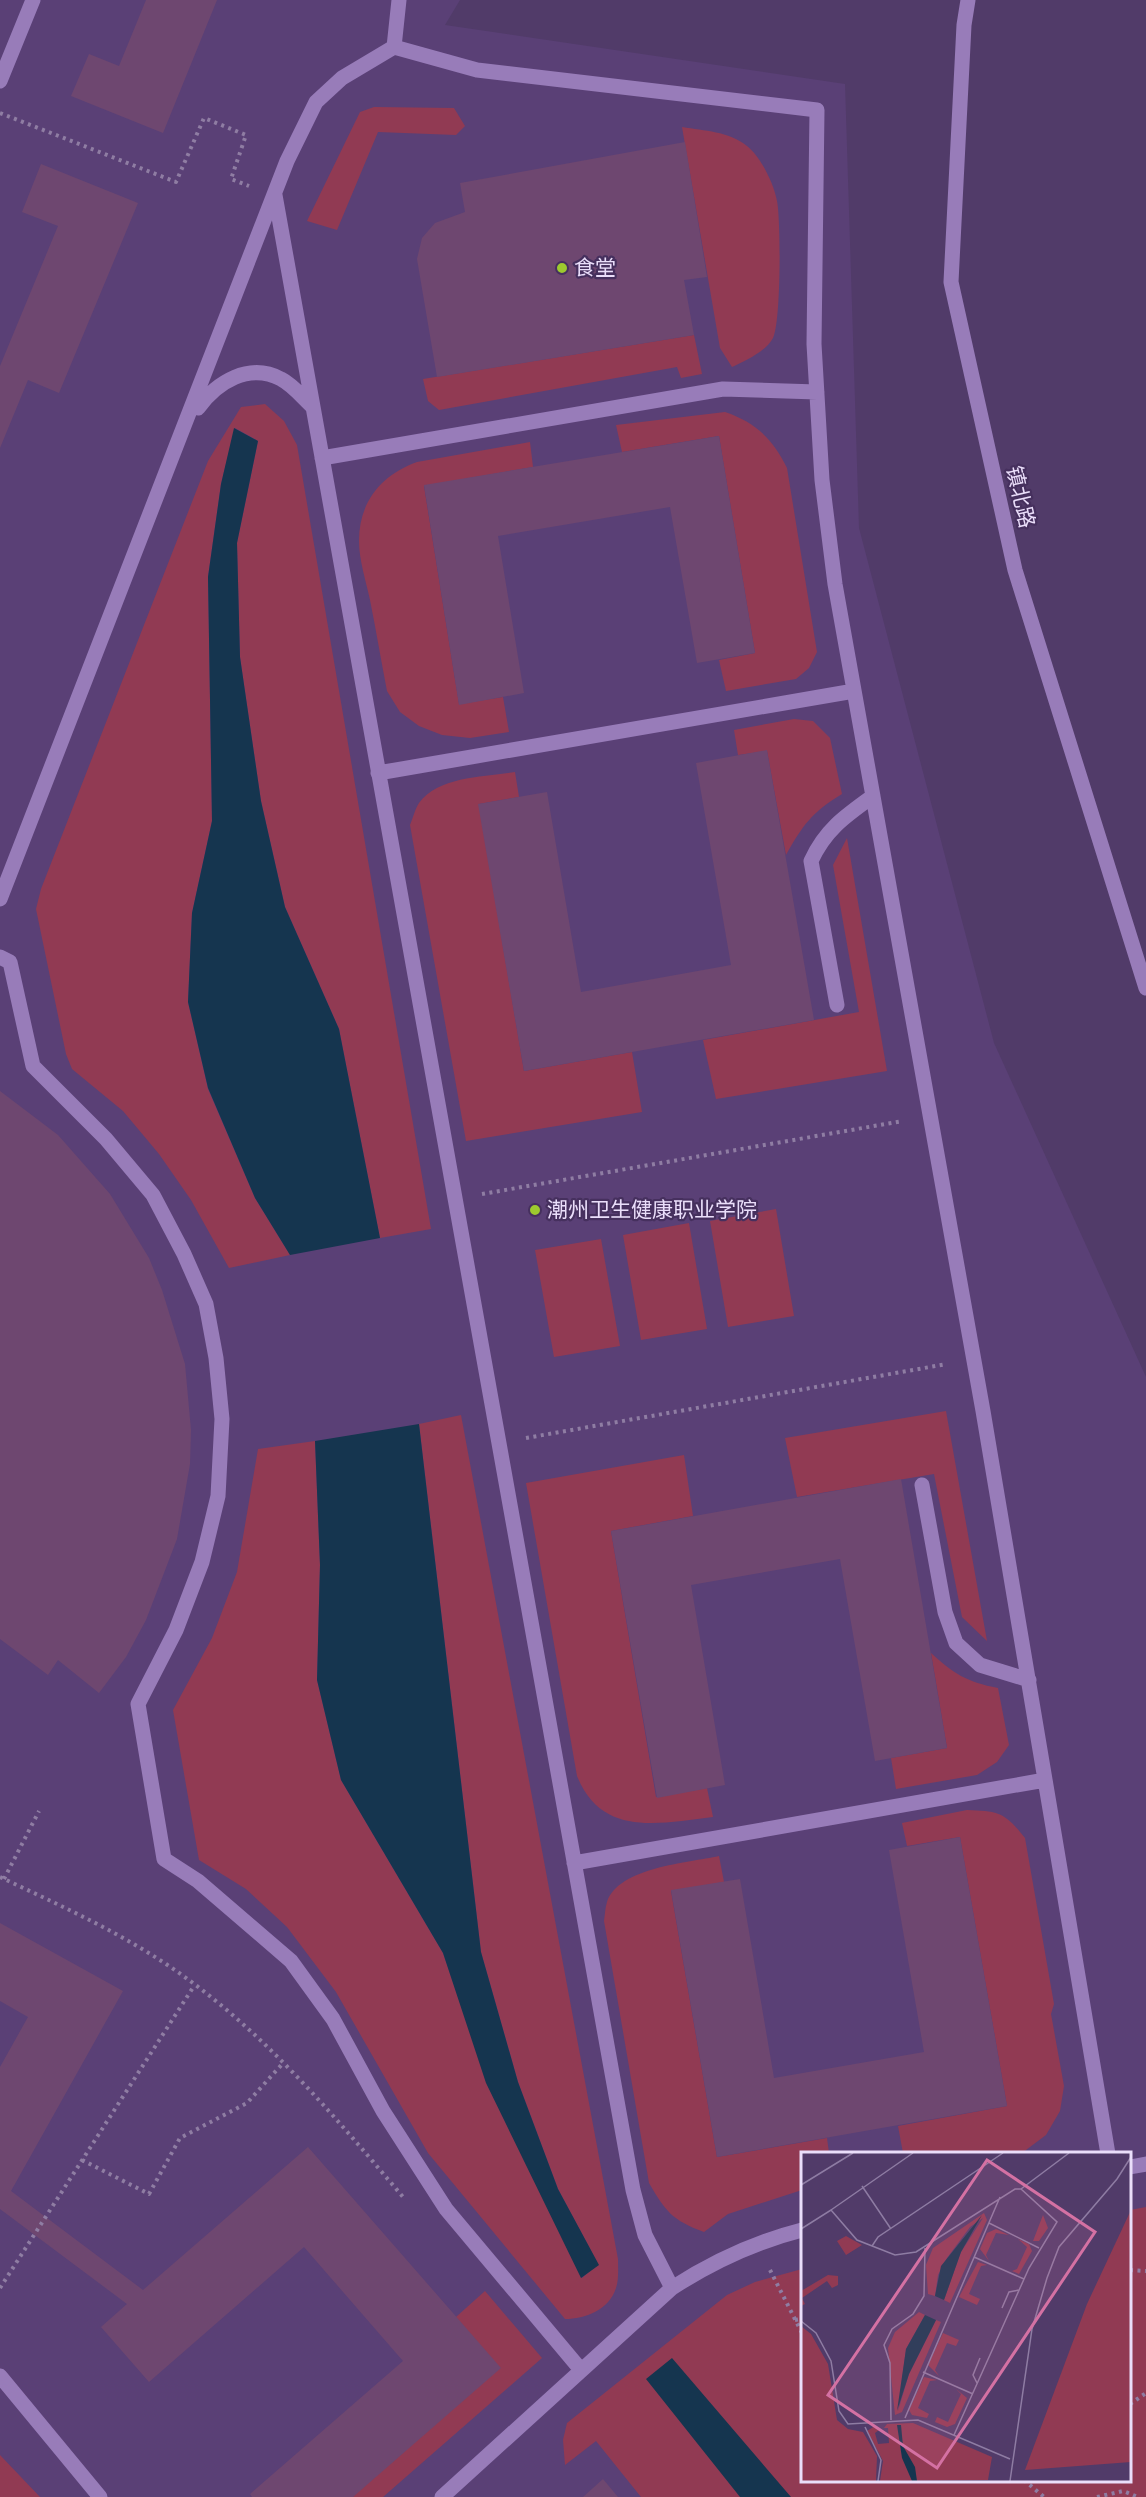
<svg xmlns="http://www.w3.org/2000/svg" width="1146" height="2497" viewBox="0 0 1146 2497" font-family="'Varela Round','Noto Sans SC',sans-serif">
	<rect width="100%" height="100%" fill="#513b69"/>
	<path fill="#5a4076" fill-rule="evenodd" d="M0,0H460L445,25L845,84L859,528L994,1043L1146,1377V2497H0ZM802,2154H1130V2480H802Z"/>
	<path fill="#913a53" d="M374,107L454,108L465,126L456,135L378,132L337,230L307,221L360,112Z
		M682,127C705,131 728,131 747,146C761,157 774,184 777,201C781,221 781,323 773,338C766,351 746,361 732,367L720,348Z
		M694,335L702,374L681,378L677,367L439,410L428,401L423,379Z
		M265,404L284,421L297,445L431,1229L380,1238L339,1029L285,907L261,801L240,657L237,543L258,441L235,428L221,484L208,577L212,821L192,913L188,1002L208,1089L255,1198L290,1255L229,1268L191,1200L159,1154L123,1111L72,1069L66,1054L36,909L41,889L208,461L241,407Z
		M725,412C755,422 773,439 787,468L817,652L809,668L796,679L726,691L719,660L755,653L719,436L622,452L616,425Z
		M530,442L533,467L424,486L459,704L503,697L509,732L470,738L442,735L419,726L400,712L387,691C381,660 376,630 370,600C366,581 359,560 359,541C359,502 381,475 417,462Z
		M794,719L813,721L830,738L842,794C811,813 803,825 786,855L767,751L738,755L734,730Z
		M515,772L519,797L479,804L524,1071L632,1052L642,1112L466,1141L410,825C413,818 415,809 419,803C439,776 485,777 515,772Z
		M847,838L887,1071L716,1099L703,1040L859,1012L833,865Z
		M776,1209L794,1316L728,1327L710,1221Z
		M689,1223L707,1329L641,1340L623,1235Z
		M601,1239L620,1346L554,1357L535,1250Z
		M946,1411L987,1641L962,1617L934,1474L797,1497L785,1438Z
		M461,1415L618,2259C618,2268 619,2280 616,2288C609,2310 585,2319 565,2319L428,2153L336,1992L287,1927L246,1889L199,1860L173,1710L212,1638L237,1572L258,1449L315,1441L320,1565L317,1680L341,1780L443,1953L489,2088L582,2278L598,2264L558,2189L518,2082L481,1952L419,1424Z
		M684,1455L693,1516L611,1531L656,1797L707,1788L713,1817C660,1823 602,1838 577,1776L526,1483Z
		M931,1653C954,1674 967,1682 998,1688L1009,1745L997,1762L977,1775L896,1789L891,1758L947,1748Z
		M967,1810C1000,1811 1005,1813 1025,1838L1054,2004L1051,2014L1064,2086L1060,2111L1046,2135L1022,2153H903L898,2126L1007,2106L960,1837L907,1846L902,1823Z
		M719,1856L724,1882L671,1891L717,2157L827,2138L829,2153L802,2154V2190L728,2214L704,2232C672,2220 666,2212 649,2183L604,1921C605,1915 605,1908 607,1902C619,1867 688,1863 719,1856Z
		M1146,2207V2497H641L596,2441L565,2465L563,2440L567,2423L727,2295L755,2282L802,2269V2480H1130V2210Z
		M485,2291L542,2358L383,2497H353L456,2317Z
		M0,2455L40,2497H0Z"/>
	<path fill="#15354f" d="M234,428L258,441L237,543L240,657L261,801L285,907L339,1029L380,1238L290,1255L255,1198L208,1088L188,1002L192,913L212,821L208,577L221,484Z
		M419,1424L481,1952L518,2082L558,2189L599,2265L581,2278L486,2083L443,1953L341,1780L317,1680L320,1565L315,1441Z
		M672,2358L791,2497H740L646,2379Z"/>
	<path fill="#6e4770" d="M146,0H217L163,133L71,96L89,54L119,66Z
		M685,142L707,277L684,280L694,335L437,377L417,259L422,238L435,223L465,212L460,183Z
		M41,164L138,203L59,393L28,380L0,448V366L58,226L22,212Z
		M719,436L755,653L697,663L670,507L498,536L524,693L459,705L424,485Z
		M767,750L814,1020L524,1071L478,804L547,792L581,992L731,965L696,763Z
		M0,1091L58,1135L110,1194L149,1258L162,1290L185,1364L191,1430L190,1464L177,1539L146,1620L126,1657L99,1693L58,1660L48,1675L0,1639Z
		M901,1479L947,1748L875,1761L840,1559L691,1585L725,1785L657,1798L611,1531Z
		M960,1837L1007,2106L717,2157L671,1890L740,1879L774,2078L924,2052L889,1850Z
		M0,1923L123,1991L11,2191L143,2290L308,2147L501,2368L353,2497H252L250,2494L403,2361L304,2247L149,2382L101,2327L127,2304L0,2209V2067L28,2017L0,2001Z
		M603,2479L618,2497H583Z"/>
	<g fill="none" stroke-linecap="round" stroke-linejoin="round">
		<path stroke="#8f7da3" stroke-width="4" stroke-dasharray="3 4.5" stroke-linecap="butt" d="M0,113L176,182L204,118L246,135L231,179L249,186
			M482,1194L903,1121
			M526,1438L947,1364
			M0,1877C57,1904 113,1929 166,1964C259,2026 331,2112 403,2197
			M4,1879L39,1811
			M82,2160L149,2194L180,2138L247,2103L284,2062
			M770,2270L802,2333
			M1130,2270L1146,2271
			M0,2288L194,1986
			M795,2320L802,2319
			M1130,2404L1146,2393
			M1024,2480L1044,2497
			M1097,2497L1123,2491L1138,2497"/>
		<path stroke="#987cb9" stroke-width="15" d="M968,0L964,25L951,282L1015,570L1146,988
			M394,47L399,0
			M0,81L33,0
			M275,195L633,2190L645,2235L672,2288
			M198,408C217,382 249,362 281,379C293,385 303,398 313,407
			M322,458L723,389L817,392
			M378,773L854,691
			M0,899L287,161L316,102L342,78L394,47L477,70L817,110L814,344L822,480L835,584L983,1411L1108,2154
			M0,957L10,962L33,1066L106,1139L153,1195L184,1254L206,1304L216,1358L222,1419L218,1496L202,1562L176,1630L138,1704L164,1859L198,1881L291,1961L333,2019L383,2111L446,2209L581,2370
			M837,1005L811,861C825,830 845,816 873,796
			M922,1485L945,1612L956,1643L980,1665L1029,1680
			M574,1863L1045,1780
			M1130,2167L1146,2164
			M0,2376L100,2497
			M442,2497L672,2288C712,2262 755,2242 802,2230"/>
	</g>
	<g fill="#9dca2f" stroke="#46305e" stroke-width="2">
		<circle cx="562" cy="268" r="6"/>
		<circle cx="535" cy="1210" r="6"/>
	</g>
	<g text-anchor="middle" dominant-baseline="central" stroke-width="4.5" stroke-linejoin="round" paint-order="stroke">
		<g font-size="21" fill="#eadefa" stroke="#46305e" text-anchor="start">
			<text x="574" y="268">食堂</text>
			<text x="547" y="1210">潮州卫生健康职业学院</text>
		</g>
		<g font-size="21" fill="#eadefa" stroke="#46305e">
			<text transform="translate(1020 497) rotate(77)">镇北路</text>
		</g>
	</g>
	<g transform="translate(801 2152)">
		<rect width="330" height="330" fill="#513b69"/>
		<path d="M330,58V310L224,318L286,152ZM183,61L186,68L149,151L143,148L160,100L182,66L169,75L146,106L137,123L134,144L127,142L125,113L132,96ZM242,63L247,76L238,89H232ZM195,77L208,83L195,81L185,103L188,109L179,97L186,81ZM45,84L61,93L45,103L36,89ZM217,87L228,92L231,99L218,122L211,119L216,117L226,95ZM177,110L186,113L180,114L168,142L179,147L176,153L158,145ZM27,123L37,124V133L31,136L26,129L1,146L4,152L0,154V139ZM118,160L124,163L105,197L97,259L108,222L135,168L140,170L101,260L94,263L87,196L94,180ZM0,174L10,182L27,212L36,268L47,277L62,280L76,304L75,329H0ZM142,181L158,188L155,194L146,191L134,218L138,224L127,213ZM123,225L136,228L129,229L117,256L128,262L126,266L111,263L108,258ZM155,237L166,246L154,272L146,275L134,270L136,265L147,270L160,242ZM112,271L191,305L187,328L79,329L82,309L66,279L74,274L78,278L74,281L77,292L88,291L87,276H83L86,272Z" fill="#913a53"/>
		<path d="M181,63L160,100L143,148L134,144L140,114ZM124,163L135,168L108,222L96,259L105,197ZM96,273H100L102,294L114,315L116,329H111L101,306Z" fill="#15354f"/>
		<path fill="none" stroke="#8e7ca3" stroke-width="1.5" d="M0,33L52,1M61,34L90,77M220,37L268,1M30,58L112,1M188,71L238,96M0,77L30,58L56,88L94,103L115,100L214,37H220L256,70L228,116L153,283M71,94L77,85L202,1M173,105L223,127M201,156L208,140L218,138M0,169L15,181L30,209L38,259L47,272L117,268L209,307M122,220L172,242M176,231L172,223L179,206M104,266L199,45M90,268L89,211L83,193L91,177L112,162L123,144L124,96M64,275L80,308L77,329M209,329L231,177L246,126L258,95L316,27L330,5"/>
		<path fill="#d471a3" fill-opacity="0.15" stroke="#d471a3" stroke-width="3" d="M186,8L294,80L136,316L27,243Z"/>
		<rect width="330" height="330" fill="none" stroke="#eadefa" stroke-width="3"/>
	</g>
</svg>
